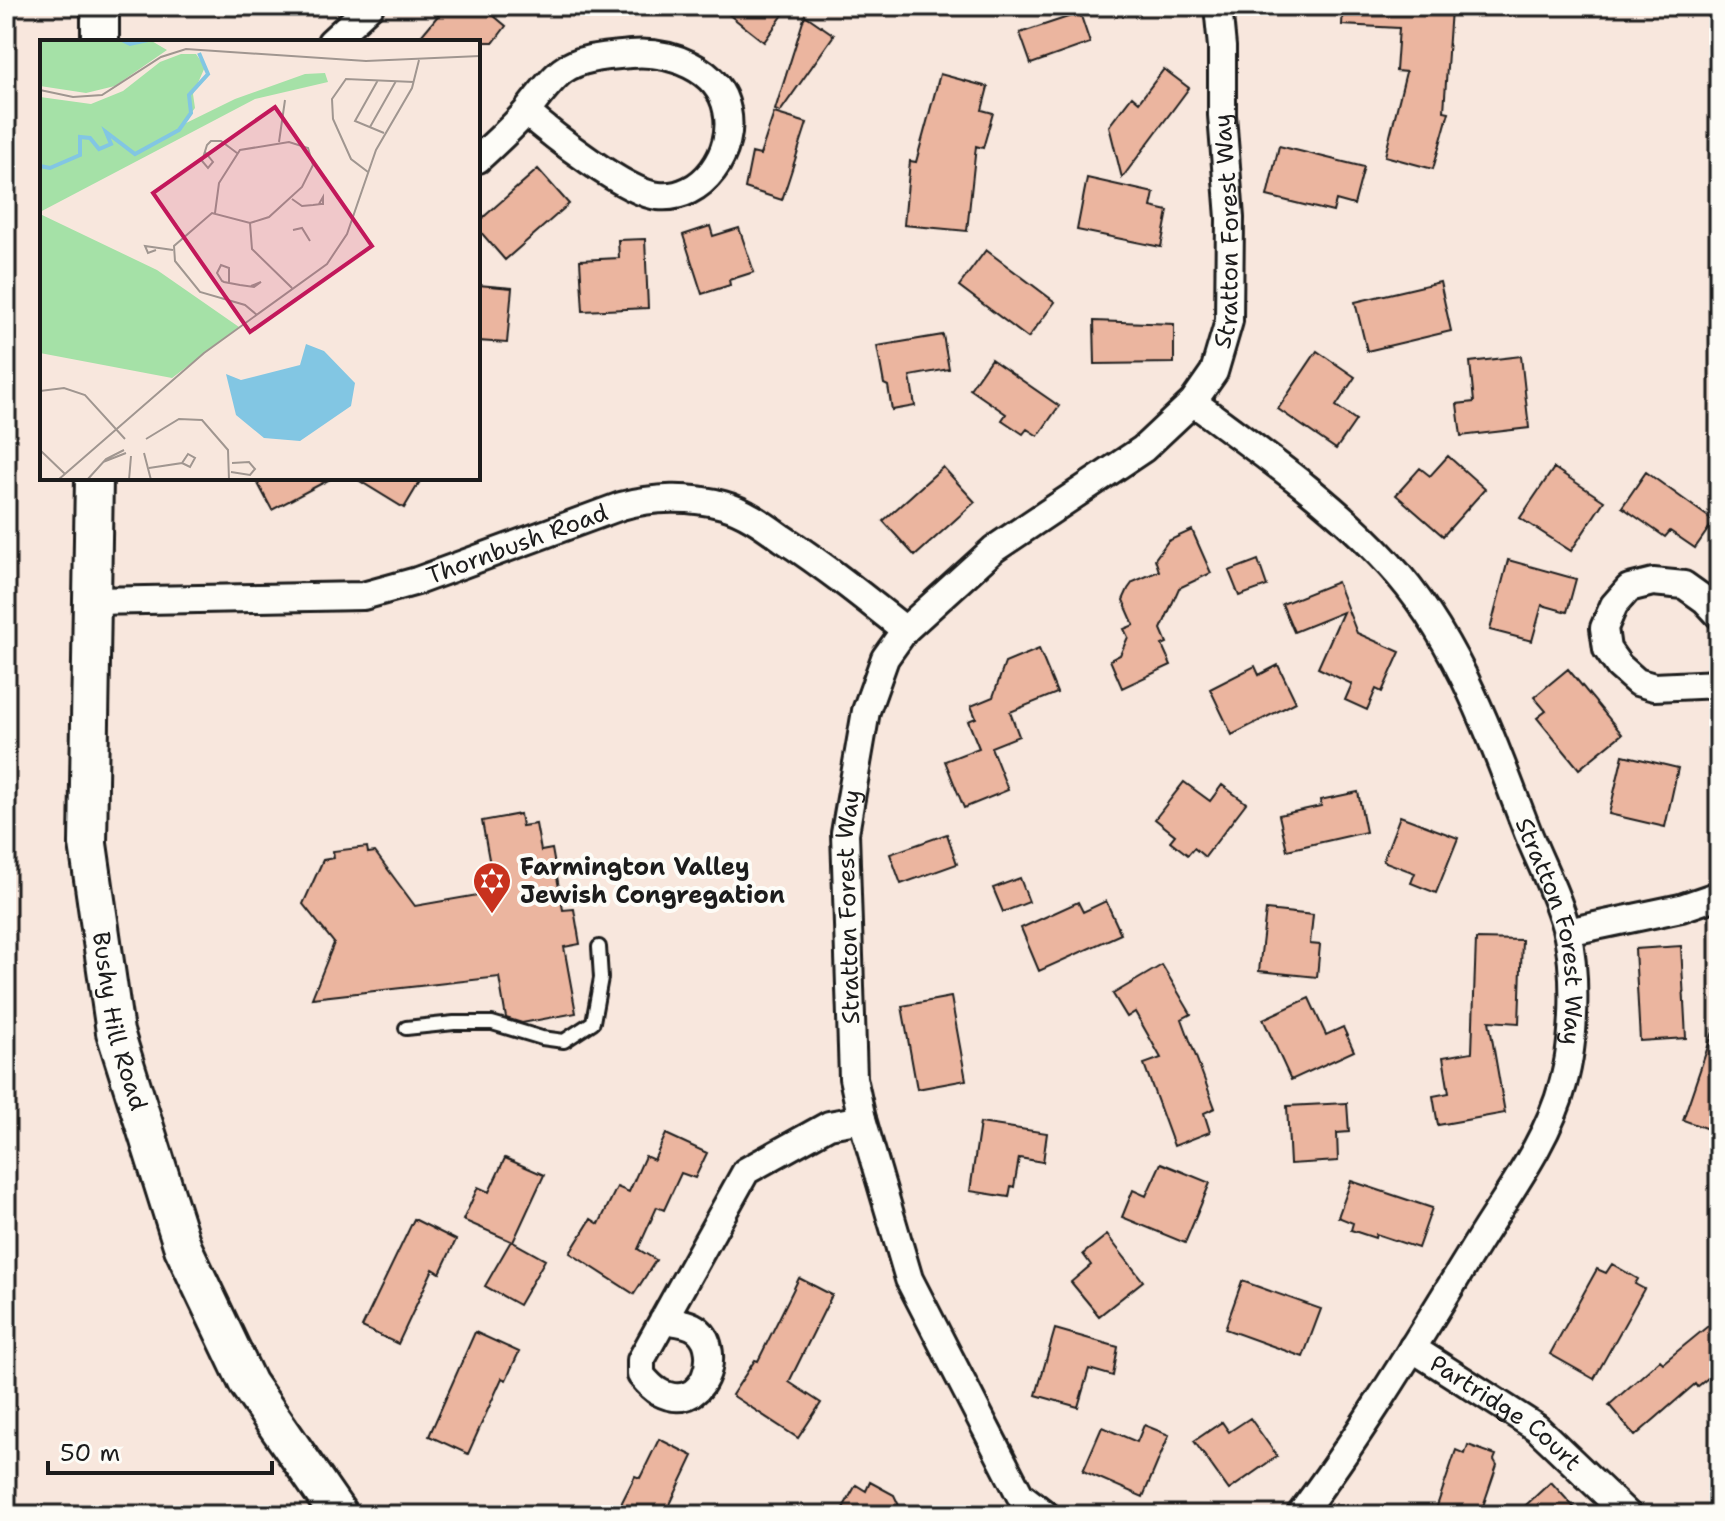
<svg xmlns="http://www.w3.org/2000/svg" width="1725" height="1521" viewBox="0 0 1725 1521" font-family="'Shantell Sans',sans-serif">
	<rect width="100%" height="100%" fill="#f8e7dd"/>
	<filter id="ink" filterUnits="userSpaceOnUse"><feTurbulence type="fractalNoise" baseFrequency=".0125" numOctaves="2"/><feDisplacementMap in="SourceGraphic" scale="16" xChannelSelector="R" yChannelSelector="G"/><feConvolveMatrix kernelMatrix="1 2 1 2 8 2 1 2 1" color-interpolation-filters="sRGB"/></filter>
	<g filter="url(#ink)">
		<path fill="#ebb59f" stroke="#1c1c1c" stroke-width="2" d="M446,6H482L506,26L494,42H416Z
			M718,6H789L764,42Z
			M1343,6L1451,9L1444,111L1449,112L1433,169L1385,156L1406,72L1396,71L1399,28L1342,25Z
			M1080,13L1090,43L1031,64L1020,33Z
			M805,15L834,35L780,112L775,110Z
			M1164,69L1189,88L1122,178L1109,126L1132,96L1139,102Z
			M940,74L988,87L982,110L993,113L983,148L976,146L967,231L904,225L910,161L916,162Z
			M774,113L807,123L782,200L745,188L752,153L760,155Z
			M1279,146L1364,167L1354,205L1336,200L1333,212L1267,196Z
			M538,169L569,204L505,260L478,229V222Z
			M1087,178L1154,193L1151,207L1168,211L1161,247L1077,230Z
			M710,226L713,236L739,228L754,272L729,280L730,285L702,294L683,235Z
			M645,239L648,308L583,311L580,260L619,258L618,240Z
			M986,250L1055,302L1028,338L959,286Z
			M1440,282L1451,331L1367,351L1355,302Z
			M478,285L512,288L507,343L478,341Z
			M1094,321L1174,324V363L1095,364Z
			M943,335L949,369L910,376L915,406L892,410L888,386L884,384L877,346Z
			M1317,351L1355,377L1336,406L1356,420L1336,449L1278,409Z
			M1521,356L1529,428L1461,436L1457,404L1474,402L1470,362Z
			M991,359L1059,406L1038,436L1027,429L1023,434L1002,420L1006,414L970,389Z
			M1448,456L1485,489L1443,536L1396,495L1420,468L1430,476Z
			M943,467L975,502L915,556L883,521Z
			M1554,468L1604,501L1571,551L1520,518Z
			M1646,472L1714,521L1695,548L1670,531L1665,537L1622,507Z
			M255,478H332L272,510Z
			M355,478H422L404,508Z
			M1192,530L1211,573L1179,588L1161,629L1167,643L1162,645L1171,665L1122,688L1110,660L1120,655L1128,637L1124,629L1134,625L1123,600L1128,589L1133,582L1159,571L1155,559L1168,541Z
			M1258,560L1267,586L1239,596L1229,571Z
			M1508,560L1576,579L1567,612L1542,605L1532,641L1490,630Z
			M1337,582L1357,633L1400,652L1382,692L1376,689L1367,710L1345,700L1352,684L1318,668L1343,612L1294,632L1282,604Z
			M1039,649L1057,693L1010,712L1019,736L991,747L1008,790L964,808L945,761L979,748L968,721L976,718L971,706L993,697L1005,663Z
			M1278,665L1296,702L1232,735L1210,689L1255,666L1259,675Z
			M1568,669L1622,734L1579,769L1537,718L1546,711L1534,697Z
			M1623,755L1678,768L1665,827L1609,814Z
			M1184,782L1210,801L1222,785L1246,803L1205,857L1194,848L1188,855L1170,841L1175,835L1155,819Z
			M1358,792L1366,832L1287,850L1279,815L1321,806L1320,800Z
			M520,814L522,826L536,824L541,851L552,849L563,910L574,909L580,944L564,947L576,1013L522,1023L506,1018L499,977L312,998L334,943L303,904L323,860L334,858L333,851L367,847L368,853L375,852L415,906L495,892L482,821Z
			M1400,816L1458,838L1436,893L1411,883L1415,873L1383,861Z
			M947,834L957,864L901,884L890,854Z
			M1020,878L1029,902L1003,912L993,888Z
			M1106,901L1121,934L1039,971L1021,928L1078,902L1083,912Z
			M1266,910L1313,915L1310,944L1320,945L1317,977L1259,971Z
			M1476,939L1522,940L1519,1023L1489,1021L1505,1113L1438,1125L1433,1096L1449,1093L1443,1057L1472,1052Z
			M1681,946L1686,1038L1640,1041L1635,949Z
			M1162,965L1191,1014L1182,1019L1215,1108L1204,1113L1210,1132L1174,1146L1144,1064L1161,1058L1135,1012L1127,1017L1113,994Z
			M951,997L966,1080L917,1089L902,1006Z
			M1309,998L1326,1035L1343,1027L1354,1051L1291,1080L1263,1019Z
			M1715,1026L1719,1027V1133L1683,1120Z
			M1347,1103L1349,1132L1337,1133L1338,1161L1290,1164L1287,1106Z
			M980,1123L1047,1133L1043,1162L1019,1158L1014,1187L1011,1186L1009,1197L970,1191Z
			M666,1134L707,1153L695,1178L681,1173L664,1210L657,1207L638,1249L656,1260L634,1294L570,1253L591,1219L599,1224L617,1187L629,1192L645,1156L654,1160Z
			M505,1158L544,1175L513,1242L545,1260L519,1305L485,1286L511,1241L463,1220L478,1187L489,1192Z
			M1161,1163L1210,1183L1185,1243L1122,1217L1133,1190L1146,1196Z
			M1351,1181L1432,1208L1418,1248L1376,1234L1375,1238L1351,1230L1353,1223L1338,1217Z
			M414,1219L456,1240L440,1273L433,1269L398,1344L362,1327Z
			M1107,1235L1143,1281L1099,1316L1071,1282L1091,1265L1083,1254Z
			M1612,1264L1638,1279L1635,1284L1644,1289L1594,1379L1550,1354L1597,1269L1606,1273Z
			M799,1278L832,1295L789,1382L821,1403L798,1438L732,1395L755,1360L758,1361Z
			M1242,1281L1321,1309L1303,1357L1225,1329Z
			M1719,1317V1369L1697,1387L1695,1384L1635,1436L1609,1405L1660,1360L1663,1363Z
			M1055,1329L1118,1347L1113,1376L1089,1369L1078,1407L1036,1395Z
			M475,1332L519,1352L506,1380L502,1378L468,1454L429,1436Z
			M1250,1418L1277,1456L1229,1490L1194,1441L1222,1422L1229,1432Z
			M1144,1425L1169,1435L1143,1497L1083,1471L1102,1427L1137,1442Z
			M659,1439L693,1456L665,1515H644L621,1504L635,1476L640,1478Z
			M1468,1445L1496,1455L1494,1460L1497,1465L1480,1515H1434L1456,1450L1465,1454Z
			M870,1482L894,1495L902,1512L906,1515H839L856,1485L866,1491Z
			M1551,1482L1581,1515H1515Z"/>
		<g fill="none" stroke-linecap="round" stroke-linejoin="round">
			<defs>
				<path id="lane" d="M406,1028L454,1023H492L542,1038L564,1041L593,1022L601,978L599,947"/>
				<g id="street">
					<path d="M331,42L370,6"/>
					<path d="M478,159C494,144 511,129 526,112C537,99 548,82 562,71C580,57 609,56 631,54C669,51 719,68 727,110C736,151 703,201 658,196C626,193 551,134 526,112"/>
					<path id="s1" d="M1193,402C1260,452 1331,501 1388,563C1458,638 1492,740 1528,833C1541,865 1559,899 1567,932C1577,975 1575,1042 1563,1084C1548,1141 1508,1193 1478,1242C1421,1334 1365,1429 1300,1515"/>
					<path id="s2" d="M92,601L363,596L417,581L621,506C653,497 690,496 723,505C745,511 764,525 782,538C825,566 865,598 905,630"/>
					<path d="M1719,615L1705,600L1684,585L1653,582L1629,588L1614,605L1604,628L1607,649L1619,666L1637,682L1654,687L1719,684"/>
					<path d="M1567,932L1681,908L1719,895"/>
					<path d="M663,1320C674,1322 689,1322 698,1330C723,1351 704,1416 659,1392C652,1388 646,1381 641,1375V1360L746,1171L829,1125L862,1119"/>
					<path id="s3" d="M1412,1348L1537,1428L1628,1515"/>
					<path id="s4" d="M1046,1515L1020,1495L909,1279L862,1119L853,1078L845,833L866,711L885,658L905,630L994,549L1143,449L1193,402L1214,372L1229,321L1230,218L1222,115V47L1218,6"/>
				</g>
				<g id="secondary">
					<path d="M100,6V42"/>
					<path id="s5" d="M94,478L88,844L115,1032L183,1248L248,1384L339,1515"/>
				</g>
			</defs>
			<use href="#lane" stroke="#1c1c1c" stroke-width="18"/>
			<use href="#street" stroke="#1c1c1c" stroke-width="32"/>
			<use href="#secondary" stroke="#1c1c1c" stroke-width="42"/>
			<use href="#lane" stroke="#fdfcf7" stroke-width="12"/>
			<use href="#street" stroke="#fdfcf7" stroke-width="26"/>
			<use href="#secondary" stroke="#fdfcf7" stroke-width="36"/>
		</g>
	</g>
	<defs>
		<symbol id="synagogue-pin" viewBox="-11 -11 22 30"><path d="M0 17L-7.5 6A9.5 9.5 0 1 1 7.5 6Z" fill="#c8321e" stroke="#fdfcf7"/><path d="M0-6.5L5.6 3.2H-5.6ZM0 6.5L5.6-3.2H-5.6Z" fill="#fff"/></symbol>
	</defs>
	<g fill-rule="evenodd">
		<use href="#synagogue-pin" x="470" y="859" width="44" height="60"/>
	</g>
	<g text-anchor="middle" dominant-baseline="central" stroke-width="8" stroke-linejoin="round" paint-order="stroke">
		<g font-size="24" fill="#1c1c1c" stroke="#fdfcf7">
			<text stroke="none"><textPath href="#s4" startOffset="1492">Stratton Forest Way</textPath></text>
			<text stroke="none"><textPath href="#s2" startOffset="434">Thornbush Road</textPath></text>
			<text stroke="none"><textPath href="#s4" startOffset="656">Stratton Forest Way</textPath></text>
			<text stroke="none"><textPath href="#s1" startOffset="662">Stratton Forest Way</textPath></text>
			<text stroke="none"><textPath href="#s5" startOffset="546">Bushy Hill Road</textPath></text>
			<text stroke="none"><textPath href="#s3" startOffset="114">Partridge Court</textPath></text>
		</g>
		<g font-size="24" font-weight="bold" fill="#1c1c1c" stroke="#fdfcf7" text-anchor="start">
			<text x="520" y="867">Farmington Valley<tspan x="520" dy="28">Jewish Congregation</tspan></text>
		</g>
	</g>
	<g transform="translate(40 40)">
		<rect width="440" height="440" fill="#f8e7dd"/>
		<path d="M110,0L127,10L75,46L46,53L0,46V1ZM141,14H156L165,27L153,54L155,68L142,85L195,59L265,34L285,33L288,42L215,59L0,172V57L51,64L83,51L120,22ZM0,174L117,230L199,287L132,338L0,313Z" fill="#a5e1a7"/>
		<path d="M266,304L284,311L315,343L311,366L260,401L224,398L196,375L186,334L201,340L260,325Z" fill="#82c6e3"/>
		<path fill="none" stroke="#82c6e3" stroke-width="4" d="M82,0L90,4L108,0M0,126L10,128L40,115V97L50,98L59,109L71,104L66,92L95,114L139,90L151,73L149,55L168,34L159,13"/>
		<path fill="none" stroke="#a09690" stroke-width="2" d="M338,40L315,81L344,93M0,50L33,57L62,55L121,17L146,9L326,21L440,16M330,87L356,41M239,102L245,60M165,112L173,122L168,128L162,121L167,105L171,101H181L197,113M328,132L311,119L293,79L292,59L306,39L374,42M252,159L262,166L273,165L281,164H283V157L279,164M175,173L179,143L200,110L249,102L268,108L273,125L262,147L229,177L210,183L172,173L134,206L135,221L160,252L205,265L217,275M210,183L212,209L252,248M253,190L262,188L270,201M116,210L108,213L105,206L133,210M189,243V228L181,225L177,233L182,241L184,242L200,245L214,247L221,242L211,246M0,351L24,348L45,355L85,399M106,399L139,379L162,380L188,410L189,440M0,410L25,434M104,413L111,440M63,422L86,413M109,428L142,423L148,414L155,418L150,427L142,423M191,432L210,435L215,429L209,422L192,423M18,440L164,313L287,224L307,194L336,110L372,48L379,20M47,440L66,419L84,410M89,440L91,416"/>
		<path fill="#c2185b" fill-opacity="0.15" stroke="#c2185b" stroke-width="4" d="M235,67L332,206L210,292L113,153Z"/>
		<rect width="440" height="440" fill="none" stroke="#1c1c1c" stroke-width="4"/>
	</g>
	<rect width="1725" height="1521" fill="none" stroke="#fdfcf7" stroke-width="32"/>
	<rect x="16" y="16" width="1693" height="1489" fill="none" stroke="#1c1c1c" stroke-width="3" filter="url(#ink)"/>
	<path d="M48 1461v12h224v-12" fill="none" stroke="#1c1c1c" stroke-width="4"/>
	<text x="60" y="1461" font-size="24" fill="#1c1c1c" stroke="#fdfcf7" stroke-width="6" paint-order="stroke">50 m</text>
</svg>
